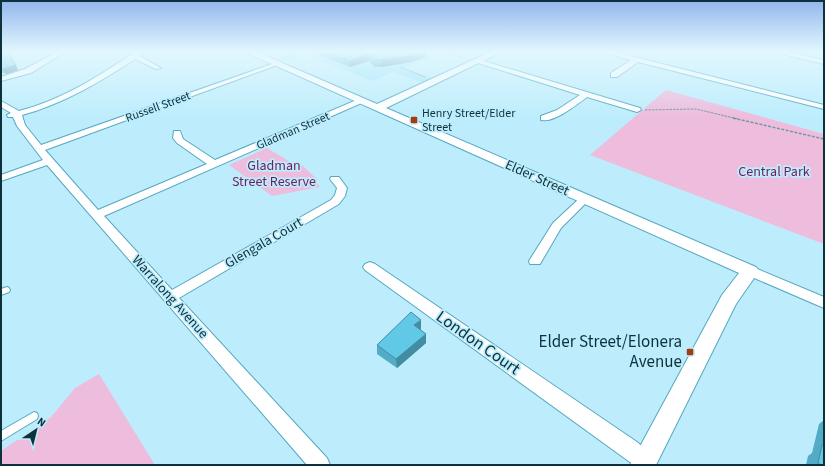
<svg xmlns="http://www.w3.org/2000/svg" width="825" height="466" viewBox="0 0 825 466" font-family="'Source Sans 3',sans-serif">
	<rect width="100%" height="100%" fill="#bdedfc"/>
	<path fill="#9be4fb" d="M291,52H442L404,68L434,79L424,83L393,72L372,81L304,54L281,63L272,60Z"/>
	<path fill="#eebcdc" d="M666,90L824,134V244L590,155Z
		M267,148L292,163L297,161L317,179V183L320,187L272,196L229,165Z
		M99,374L155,465H1V451L51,417L75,388Z"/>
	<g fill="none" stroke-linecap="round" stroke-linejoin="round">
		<defs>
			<path id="lane" d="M7,287L9,288L10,290L9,292L1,295V289Z
				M34,412L37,413L38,416L37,419L1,441V431Z"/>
			<path id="street" d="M57,52H65L31,73L1,81V77L25,69Z
				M135,52H143L139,56L161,68L156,69L135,59C100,82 63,104 22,115L25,125L41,145L275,63L280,64L45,150L98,210L207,164L177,143L173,138L174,131H180L183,139L215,160L359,99L366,101L104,216L172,290L331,200L335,195L337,188L330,179L331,177H339L347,188L345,196L339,204L179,298L327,458L330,465H307L47,165L1,181V175L43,160L17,126L13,117H8L7,115L11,113L1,107V101L19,111C62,100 99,76 135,52Z
				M603,52H615L824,105V109L638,62L617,77H611V73L631,60Z
				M774,52H787L824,60V64Z
				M477,59L640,108L641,110L637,112L587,97C576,105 554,123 541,120V116L557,110L580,95L475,62V60Z
				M585,196L590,199L561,228L540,264H530L529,261L553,223L581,197Z
				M370,262L375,264L637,442L652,455L654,462L653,465H634L365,270L363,267L365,264Z
				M750,266L824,297V308L745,274L743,271L745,268Z"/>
			<path id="secondary" d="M245,52H257L377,104L490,52H501L386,108L756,267L759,271L736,304L656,465H630L722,295L739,273Z"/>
		</defs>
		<use href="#lane" stroke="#54a7c0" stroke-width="2"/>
		<use href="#street" stroke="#54a7c0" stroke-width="2"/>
		<use href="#secondary" stroke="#54a7c0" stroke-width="2"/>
		<path stroke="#6e99a5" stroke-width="1" stroke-dasharray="2.5 1" stroke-linecap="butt" d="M444,52L463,58
			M285,58L301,52
			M400,67L425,77
			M645,110L696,109L738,119"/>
		<path stroke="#6e99a5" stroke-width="1.5" stroke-dasharray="3 1.5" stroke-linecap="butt" d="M733,118L824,139"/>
		<use href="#lane" fill="#fff" fill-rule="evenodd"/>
		<use href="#street" fill="#fff" fill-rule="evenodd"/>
		<use href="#secondary" fill="#fff" fill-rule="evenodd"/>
	</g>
	<path fill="#53acc6" d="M1,52L10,55L18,70L6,74L1,72Z
		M320,52H426L425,57L411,62L381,67H374L369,61L350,67L320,55Z
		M421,329L420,330L426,334V343L397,368L377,354V345Z
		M824,420V465H806L808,456L812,453L819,424Z"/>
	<path fill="#448ca1" d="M421,52H426L425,57L411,62L381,67V60Z
		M368,54L369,61L350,67V61Z
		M16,65L18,70L6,74L3,69Z
		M421,320V329L414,335V325Z
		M426,334V343L397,368L396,359Z"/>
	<path fill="#61c8e6" stroke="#448ca1" d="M1,52H7L10,55L16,65L3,69H1Z
		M328,52H421L411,56L381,60H374L368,54L350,61Z
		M411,312L421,320L414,325L426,334L396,359L377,345Z
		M822,445L824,446V465H821L818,463Z"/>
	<linearGradient id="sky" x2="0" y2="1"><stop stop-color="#93b6ed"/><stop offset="0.44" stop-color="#e1f7fe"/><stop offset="1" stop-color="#e1f7fe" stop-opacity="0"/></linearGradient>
	<rect width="825" height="117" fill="url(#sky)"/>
	<g fill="#a23c14" stroke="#bdedfc" stroke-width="1.5">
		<rect x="410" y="116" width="8" height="8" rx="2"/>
		<rect x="686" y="348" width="8" height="8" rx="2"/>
	</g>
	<g text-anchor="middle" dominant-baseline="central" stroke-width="3.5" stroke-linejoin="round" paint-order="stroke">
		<g font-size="12" fill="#0d323c" stroke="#bdedfc">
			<text transform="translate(158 107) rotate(-20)">Russell Street</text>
			<text transform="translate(293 131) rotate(-23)">Gladman Street</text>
		</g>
		<g font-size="12" fill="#0d323c" stroke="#bdedfc" text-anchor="start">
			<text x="422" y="113">Henry Street/Elder<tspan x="422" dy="14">Street</tspan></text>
		</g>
		<g font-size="14" fill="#6f1e5b" stroke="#bdedfc">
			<text x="274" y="166">Gladman<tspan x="274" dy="16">Street Reserve</tspan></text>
			<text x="774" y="172">Central Park</text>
		</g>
		<g font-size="14" fill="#0d323c" stroke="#bdedfc">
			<text transform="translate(537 178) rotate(24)">Elder Street</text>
			<text transform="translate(264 243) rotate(-30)">Glengala Court</text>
			<text transform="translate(170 297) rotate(48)">Warralong Avenue</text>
		</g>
		<g font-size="17" fill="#0d323c" stroke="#bdedfc" text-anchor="end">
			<text x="682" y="342">Elder Street/Elonera<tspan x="682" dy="20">Avenue</tspan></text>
		</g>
		<g font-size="17" fill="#0d323c" stroke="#bdedfc">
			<text transform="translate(478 343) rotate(35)">London Court</text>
		</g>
	</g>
	<rect width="825" height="466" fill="none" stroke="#0d323c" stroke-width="4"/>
	<g transform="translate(36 430) rotate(35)" stroke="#bdedfc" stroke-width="3" paint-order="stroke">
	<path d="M0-3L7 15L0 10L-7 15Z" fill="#0d323c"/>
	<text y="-6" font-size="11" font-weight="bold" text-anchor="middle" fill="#0d323c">N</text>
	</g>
</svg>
